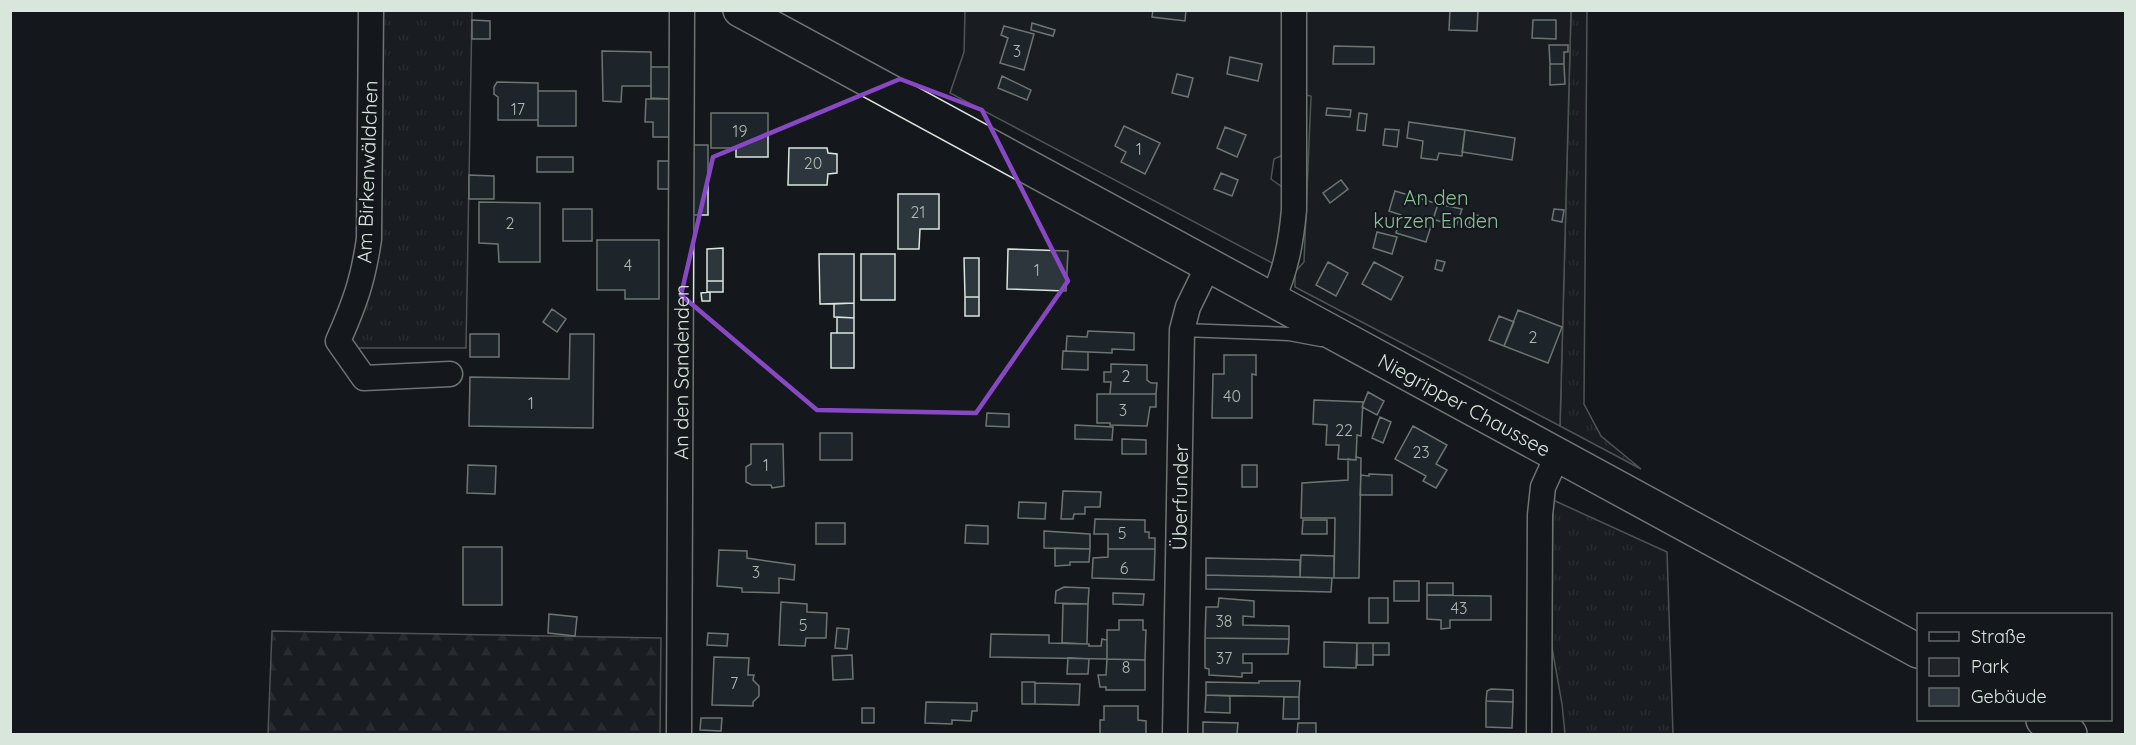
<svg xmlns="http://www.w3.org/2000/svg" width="2136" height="745" viewBox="0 0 2136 745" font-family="Quicksand,sans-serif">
	<defs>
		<pattern id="grass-tufts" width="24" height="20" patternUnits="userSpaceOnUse" patternTransform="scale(1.5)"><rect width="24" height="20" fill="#202428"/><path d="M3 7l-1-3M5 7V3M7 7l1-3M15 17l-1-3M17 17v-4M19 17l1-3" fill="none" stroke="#404447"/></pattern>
		<pattern id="forest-firs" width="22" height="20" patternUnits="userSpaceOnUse" patternTransform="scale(1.5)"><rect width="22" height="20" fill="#202428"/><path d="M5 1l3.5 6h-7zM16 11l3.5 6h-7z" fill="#404447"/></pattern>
	</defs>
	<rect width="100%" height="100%" fill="#14181c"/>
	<path fill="url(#grass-tufts)" stroke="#939e99" stroke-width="1.5" d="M378,11H472L466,348H352L349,335Z
		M1571,11H1587L1584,404L1601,436L1641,469L1560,426Z
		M1553,500L1667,552L1673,734H1565L1562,704L1551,642Z"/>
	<path fill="url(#forest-firs)" stroke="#939e99" stroke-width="1.5" d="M272,631L661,638L660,734H268Z"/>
	<path fill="#202428" stroke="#939e99" stroke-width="1.5" d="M965,11H1286L1283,155L1274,159L1271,179L1285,189L1283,236L1274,264L950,93L964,52Z
		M1302,11H1571L1560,426L1295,287V272L1304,262L1311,96L1301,94Z"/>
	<path fill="#2c363c" stroke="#d8e6dc" stroke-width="1.5" d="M1153,10H1186L1185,21L1152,17Z
		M1450,10H1478L1477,31L1449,30Z
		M472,20L490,21V39H472Z
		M1533,20H1556V39L1532,38Z
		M1032,23L1055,30L1053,36L1031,30Z
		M1004,26L1034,34L1024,70L1000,63L1008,38L1001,35Z
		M1549,45H1568V52H1564V64H1550Z
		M1334,46L1374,47V64H1333Z
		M602,51L651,52V86H622L621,102L603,101Z
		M1230,57L1262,64L1258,81L1227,74Z
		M1550,64H1564L1565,84L1550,85Z
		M651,67H672L671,99L651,98Z
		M1177,74L1193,78L1188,97L1172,93Z
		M1002,76L1031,90L1027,100L998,88Z
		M497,82L538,83V120H498V97L494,94V87Z
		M538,91H576V126H538Z
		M646,99H675V137H653V122H645Z
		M1327,108L1351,110L1350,117L1326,115Z
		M711,113H768V157H736V148H711Z
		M1359,113L1367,114L1365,131L1357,130Z
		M1409,122L1465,130L1462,156L1439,153L1437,160L1421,158L1423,141L1407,138Z
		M1124,126L1160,143L1145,174L1121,162L1126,152L1115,146Z
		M1225,127L1246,135L1237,157L1217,148Z
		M1385,129L1399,130L1397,147L1383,145Z
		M1465,130L1515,138L1512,160L1462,152Z
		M692,145H708V215H692Z
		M789,148H827L828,153L837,154V173L828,174L827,185H788Z
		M537,157H573V172H537Z
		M658,161H671V189H658Z
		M1221,173L1238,180L1232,196L1214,189Z
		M469,175L494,176V199H469Z
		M1341,180L1348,189L1330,203L1323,193Z
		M1395,191L1438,204L1426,242L1396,233L1401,215L1389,211Z
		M898,194H939V229H920L919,249H898Z
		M479,202L540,203V262H499L498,244L479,243Z
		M1438,204L1462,209L1456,227L1433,219Z
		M563,209H592V241H563Z
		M1554,209L1564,210L1562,222L1552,220Z
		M1472,214L1481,216L1478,227L1469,224Z
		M1377,232L1397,237L1392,254L1373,248Z
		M597,240H659V299H625V290H597Z
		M723,248V281H707V249Z
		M1008,249L1068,251L1066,291L1007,289Z
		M819,254H854V303L820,304Z
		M861,254H895V300H861Z
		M964,258H979V297H965Z
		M1437,260L1445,262L1442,271L1435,269Z
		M1328,262L1348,273L1336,296L1316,285Z
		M1374,262L1403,277L1391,300L1362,284Z
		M707,281H723V292H707Z
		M710,292V301H702L701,293Z
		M965,297H979V316H965Z
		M854,303V318L834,317V304Z
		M552,309L566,319L557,332L543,322Z
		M1518,310L1562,327L1548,363L1504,346Z
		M1499,316L1514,322L1504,346L1489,340Z
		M837,317L854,318V333H837Z
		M1088,331L1134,333V350L1112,349V353L1066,351L1067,336L1087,337Z
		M831,333H854V368H831Z
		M470,334H499V357H470Z
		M570,334H594L593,428L469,426L470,377L569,379Z
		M1063,351L1088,352V370L1062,369Z
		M1224,355H1256V375L1252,374V418H1212L1213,374H1224Z
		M1111,364L1147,365V380L1151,383H1157L1156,394H1110L1111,382H1104V372H1111Z
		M1368,392L1384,401L1377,415L1362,407Z
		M1097,394H1156V407H1150L1147,426L1110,425V423H1097Z
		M1314,400L1363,402L1361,436L1357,435L1356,460L1338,459L1339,445H1326L1327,425L1313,424Z
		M987,413L1009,414V427L986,426Z
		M1380,417L1391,422L1383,443L1372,438Z
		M1075,425L1113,427L1112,440L1075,439Z
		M1413,426L1447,445L1436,464L1447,470L1436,488L1423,481L1426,476L1395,459Z
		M820,433H852V460H820Z
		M1122,439L1146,440V454H1122Z
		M751,444H783L784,486L772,488L771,485H752L746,482V467L751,464Z
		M1356,457L1361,458L1359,578H1334L1335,518H1301L1302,483L1348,480V459L1356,460Z
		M468,465L496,466L495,494L467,493Z
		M1242,465H1257V487H1242Z
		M1369,474L1392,475V495H1360L1361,475L1369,476Z
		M1063,491L1101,492L1100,507H1085V514H1074L1073,519H1061Z
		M1019,502L1046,503L1045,519L1018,518Z
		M1095,519L1145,520V532H1149V538H1155V549H1108V534H1094Z
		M1303,520H1327V534H1302Z
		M816,523H845V544H816Z
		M966,525L988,526V544L965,543Z
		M1044,531L1090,534V549L1044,548Z
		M463,547H502V605H463Z
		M1055,548L1090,549L1089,562H1070V565L1055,566Z
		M1108,549H1155L1154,580L1092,578L1093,558L1108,557Z
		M719,550L747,551V558L795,565L794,580L779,578V593L742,592V588L717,586Z
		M1301,555L1334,556V578L1300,577Z
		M1206,558L1300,560V577L1206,575Z
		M1206,575L1332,578L1331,592L1206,589Z
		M1394,581H1419V601H1394Z
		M1427,583H1453V595H1427Z
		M1064,587L1089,588L1088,604L1055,603L1056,591Z
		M1113,593L1144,594L1143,605L1113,604Z
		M1427,595L1491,596V620H1450V628L1441,629V620L1427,619Z
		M1219,598L1254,601V617L1243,616V625L1289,626V639L1205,638L1206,607H1218Z
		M1369,598H1388V623H1369Z
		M781,602L807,604V612L827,613L826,638H806L805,646L779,645Z
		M1063,604H1088L1087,644L1062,643Z
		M549,614L577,617L575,636L548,633Z
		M1119,620H1143V630H1146L1145,660L1107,659V630H1119Z
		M837,628L849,629L847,649L835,648Z
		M708,633L728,634L727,646L707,645Z
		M991,634L1049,635V643L1089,644V646H1101L1102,639L1107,640V659L990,657Z
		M1205,638L1289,639L1288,654H1243V663H1252V673H1242V677L1209,675V669L1205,668Z
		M1324,642L1357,643L1356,668L1324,667Z
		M1357,643H1373V665H1357Z
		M1373,643H1389V655H1373Z
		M852,655L853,679L833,680L832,656Z
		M714,657L749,658L748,675H754L753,680L759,686V696L753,702V706L712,705Z
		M1068,658L1089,659L1088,674H1067Z
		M1107,659L1145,660V690H1106V687H1100L1098,675H1106Z
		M1259,681H1300L1299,697L1206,695V682L1259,683Z
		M1022,682H1035V704H1022Z
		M1035,683L1080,684L1079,705L1035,704Z
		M1491,689L1513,690V702L1486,701L1487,691Z
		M1206,695L1230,696V713L1205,712Z
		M1284,697H1299V719H1283Z
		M1486,701L1513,702L1512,728L1486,727Z
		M926,702L977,703V711H972L971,721L952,720V724L925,723Z
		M1104,706H1138V720L1146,721V734H1100V720H1104Z
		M862,708H874V723H862Z
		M701,718H722L721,731L700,730Z
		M1203,722L1238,723L1237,734H1203Z
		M1298,723H1316V734H1297Z"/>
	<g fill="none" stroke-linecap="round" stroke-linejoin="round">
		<defs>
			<path id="service" d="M1182,330L1289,334L1321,340"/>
			<g id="minor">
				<path d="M371,10L369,239C363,280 355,303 338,341L364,378L450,374"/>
				<path d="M1272,300C1286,271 1291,242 1294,210V10"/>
				<path id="s1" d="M679,734L682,10"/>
				<path id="s2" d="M1175,734L1182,330L1188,307L1208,266"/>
				<path d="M1539,734L1540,515L1543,487L1558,454"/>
			</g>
			<g id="secondary">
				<path id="s3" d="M740,10L1918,651"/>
				<path d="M2043,720L2070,734"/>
			</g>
		</defs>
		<use href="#service" stroke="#d8e6dc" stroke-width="15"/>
		<use href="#minor" stroke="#d8e6dc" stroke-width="27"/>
		<use href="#secondary" stroke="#d8e6dc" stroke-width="36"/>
		<use href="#service" stroke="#14181c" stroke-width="12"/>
		<use href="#minor" stroke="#14181c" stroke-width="24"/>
		<use href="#secondary" stroke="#14181c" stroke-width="33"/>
	</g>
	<path d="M0 0H2136V745H0ZM900,79L982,110L1068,281L976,413L817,410L681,295L713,157Z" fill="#14181c" fill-opacity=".55" fill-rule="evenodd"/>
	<path fill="none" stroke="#8948c3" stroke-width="4.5" stroke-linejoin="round" d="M900,79L982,110L1068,281L976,413L817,410L681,295L713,157Z"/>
	<g text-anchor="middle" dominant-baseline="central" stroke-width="4.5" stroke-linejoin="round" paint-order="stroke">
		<g font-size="16" fill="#adbab4">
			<text x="1017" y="51">3</text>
			<text x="518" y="109">17</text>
			<text x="740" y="131">19</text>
			<text x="1139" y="149">1</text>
			<text x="813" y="163">20</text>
			<text x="918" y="212">21</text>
			<text x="510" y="223">2</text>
			<text x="628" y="265">4</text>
			<text x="1037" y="270">1</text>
			<text x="1533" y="337">2</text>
			<text x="1126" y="376">2</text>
			<text x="1232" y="396">40</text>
			<text x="531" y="403">1</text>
			<text x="1123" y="410">3</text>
			<text x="1344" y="430">22</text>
			<text x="1421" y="452">23</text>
			<text x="766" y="465">1</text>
			<text x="1122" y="533">5</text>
			<text x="1124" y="568">6</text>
			<text x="756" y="572">3</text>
			<text x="1459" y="608">43</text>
			<text x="1224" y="621">38</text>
			<text x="803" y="625">5</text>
			<text x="1224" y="658">37</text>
			<text x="1126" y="667">8</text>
			<text x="734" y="683">7</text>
		</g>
		<g font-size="20" fill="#d8e6dc" stroke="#14181c">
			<text transform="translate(367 172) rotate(-88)">Am Birkenwäldchen</text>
			<text stroke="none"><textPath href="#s1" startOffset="362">An den Sandenden</textPath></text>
			<text stroke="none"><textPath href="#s3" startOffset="825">Niegripper Chaussee</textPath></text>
			<text stroke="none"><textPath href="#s2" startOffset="237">Überfunder</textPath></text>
		</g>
		<g font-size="20" fill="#8ac095" stroke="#14181c">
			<text x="1436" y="197">An den<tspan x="1436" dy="23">kurzen Enden</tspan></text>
		</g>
	</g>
	<rect width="2136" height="745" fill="none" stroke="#d8e6dc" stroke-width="24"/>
	<rect x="1917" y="613" width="195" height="108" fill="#14181c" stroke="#626a69" stroke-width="1.5"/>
	<rect x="1929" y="632" width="30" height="9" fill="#14181c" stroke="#626a69" stroke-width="1.5"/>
	<text x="1971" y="643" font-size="18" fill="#d8e6dc">Straße</text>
	<rect x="1929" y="658" width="30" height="18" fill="#202428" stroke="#626a69" stroke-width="1.5"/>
	<text x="1971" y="673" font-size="18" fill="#d8e6dc">Park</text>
	<rect x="1929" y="688" width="30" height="18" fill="#2c363c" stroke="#626a69" stroke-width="1.5"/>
	<text x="1971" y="703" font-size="18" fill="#d8e6dc">Gebäude</text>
</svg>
